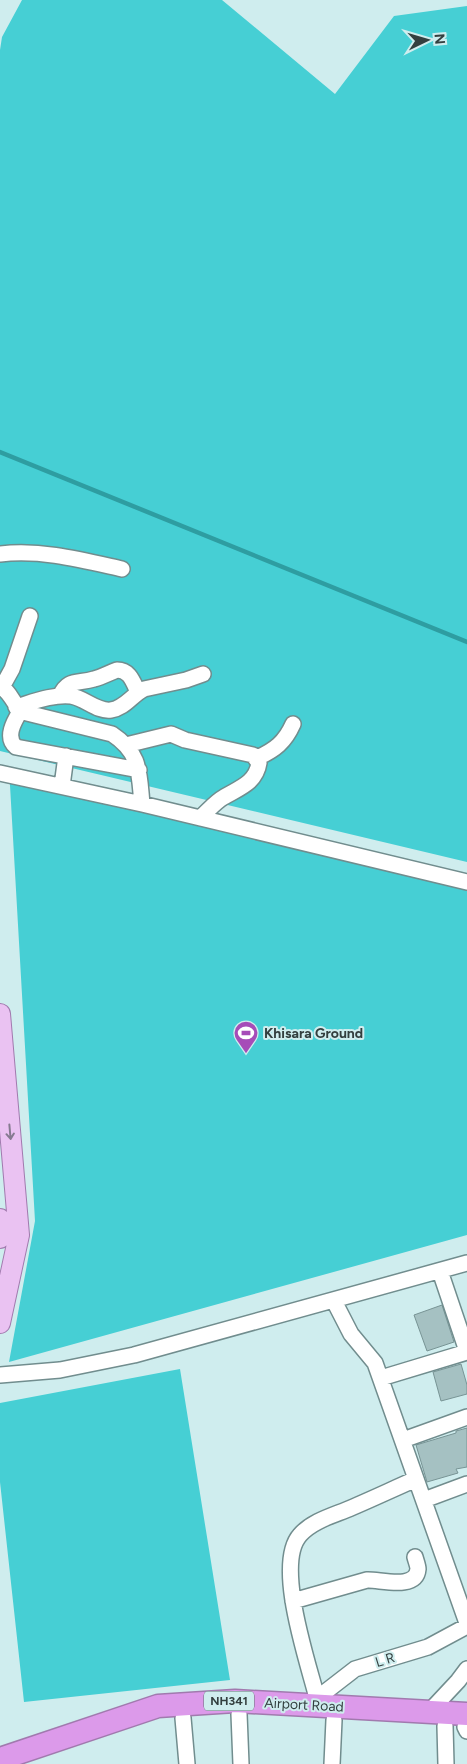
<svg xmlns="http://www.w3.org/2000/svg" width="467" height="1764" viewBox="0 0 467 1764" font-family="Figtree,sans-serif">
	<rect width="100%" height="100%" fill="#cfedee"/>
	<path fill="#46cfd4" d="M22,0H222L335,94L394,16L467,6V862L0,751V50L2,37Z
		M9,768L467,887V1235L9,1362L35,1221Z
		M180,1369L230,1680L24,1702L0,1482V1403Z"/>
	<g fill="none" stroke-linecap="round" stroke-linejoin="round">
		<path stroke="#2e9da1" stroke-width="4.5" d="M0,452L467,642"/>
	</g>
	<path fill="#a5c1c2" stroke="#789495" d="M442,1305L454,1342L427,1351L414,1315Z
		M461,1364L467,1385V1394L441,1401L433,1372Z
		M467,1428V1467L456,1469L458,1473L427,1482L416,1445L456,1433V1431Z"/>
	<g fill="none" stroke-linecap="round" stroke-linejoin="round">
		<defs>
			<path id="minor" d="M0,554C41,549 82,560 122,569
				M0,687C13,692 10,705 27,713L112,734C141,753 139,773 142,804
				M2,687L12,669L30,616
				M60,696C68,678 78,684 94,679C102,677 109,673 117,670C130,670 133,682 138,692
				M16,707C33,702 53,694 71,696C85,698 97,712 111,710C125,708 132,695 144,689L186,680L203,674
				M21,710C15,720 4,737 16,747L139,770
				M126,745L171,734L185,740L253,755L259,763C256,783 239,788 224,797C215,802 208,811 200,818
				M257,758C275,750 285,742 293,724
				M0,773L142,804L467,882
				M62,786L66,756
				M440,1271L467,1351
				M334,1301L351,1334L375,1363L467,1623
				M0,1375L60,1370L134,1355L467,1263
				M381,1378L467,1352
				M403,1440L467,1417
				M424,1500L467,1484
				M293,1601L367,1580C379,1579 416,1591 418,1569C418,1566 416,1561 415,1557
				M317,1698C308,1662 274,1564 300,1535C311,1522 331,1516 346,1510C370,1500 393,1489 416,1479
				M311,1703L355,1669L428,1647L467,1626
				M429,1712L458,1681L467,1669
				M239,1714L241,1764
				M183,1718L187,1764
				M445,1726L446,1764
				M465,1727L467,1731
				M332,1764L334,1720"/>
			<path id="major" d="M0,1014L19,1235L0,1323
				M0,1219V1238"/>
			<path id="highway" d="M0,1759L158,1706L235,1701L467,1714"/>
		</defs>
		<use href="#minor" stroke="#718d8e" stroke-width="18"/>
		<use href="#major" stroke="#a17aae" stroke-width="22"/>
		<use href="#highway" stroke="#a17aae" stroke-width="25"/>
		<use href="#minor" stroke="#fff" stroke-width="15"/>
		<use href="#major" stroke="#eac2f2" stroke-width="20"/>
		<use href="#highway" stroke="#dc9aea" stroke-width="22"/>
	</g>
	<defs><path id="oneway-shaft" d="M-6 0H5M1.5-3L5.5 0L1.5 3" fill="none" stroke-width="1.6" stroke-linecap="round" stroke-linejoin="round" transform="scale(1.25)"/></defs>
	<use stroke="#857a90" href="#oneway-shaft" transform="translate(10 1132) rotate(85)"/>
	<defs>
		<symbol id="stadium-pin" viewBox="-11 -11 22 30"><path d="M0 17L-7.5 6A9.5 9.5 0 1 1 7.5 6Z" fill="#a64cb8" stroke="#cfedee"/><path d="M0-5a6.5 5 0 1 0 0 10a6.5 5 0 1 0 0-10ZM-3.5-1.8h7v3.6h-7Z" fill="#fff"/></symbol>
	</defs>
	<g fill-rule="evenodd">
		<use href="#stadium-pin" x="232" y="1019" width="28" height="38"/>
	</g>
	<g text-anchor="middle" dominant-baseline="central" stroke-width="4" stroke-linejoin="round" paint-order="stroke">
		<rect fill="#cfedee" stroke="#627374" stroke-width="1" x="204" y="1691.5" width="50" height="19" rx="4"/>
		<g font-size="12" font-weight="bold" fill="#333f3f">
			<text x="229" y="1701">NH341</text>
		</g>
		<g font-size="14" font-weight="bold" fill="#333f3f" stroke="#cfedee" text-anchor="start">
			<text x="264" y="1033">Khisara Ground</text>
		</g>
		<g font-size="14" fill="#333f3f" stroke="#cfedee">
			<text transform="translate(385 1660) rotate(-17)">L R</text>
			<text transform="translate(304 1705) rotate(3)">Airport Road</text>
		</g>
	</g>
	<g transform="translate(427 40) rotate(85)" stroke="#cfedee" stroke-width="4" paint-order="stroke">
	<path d="M0-4L9 19L0 12L-9 19Z" fill="#333f3f"/>
	<text y="-8" font-size="14" font-weight="bold" text-anchor="middle" fill="#333f3f">N</text>
	</g>
</svg>
